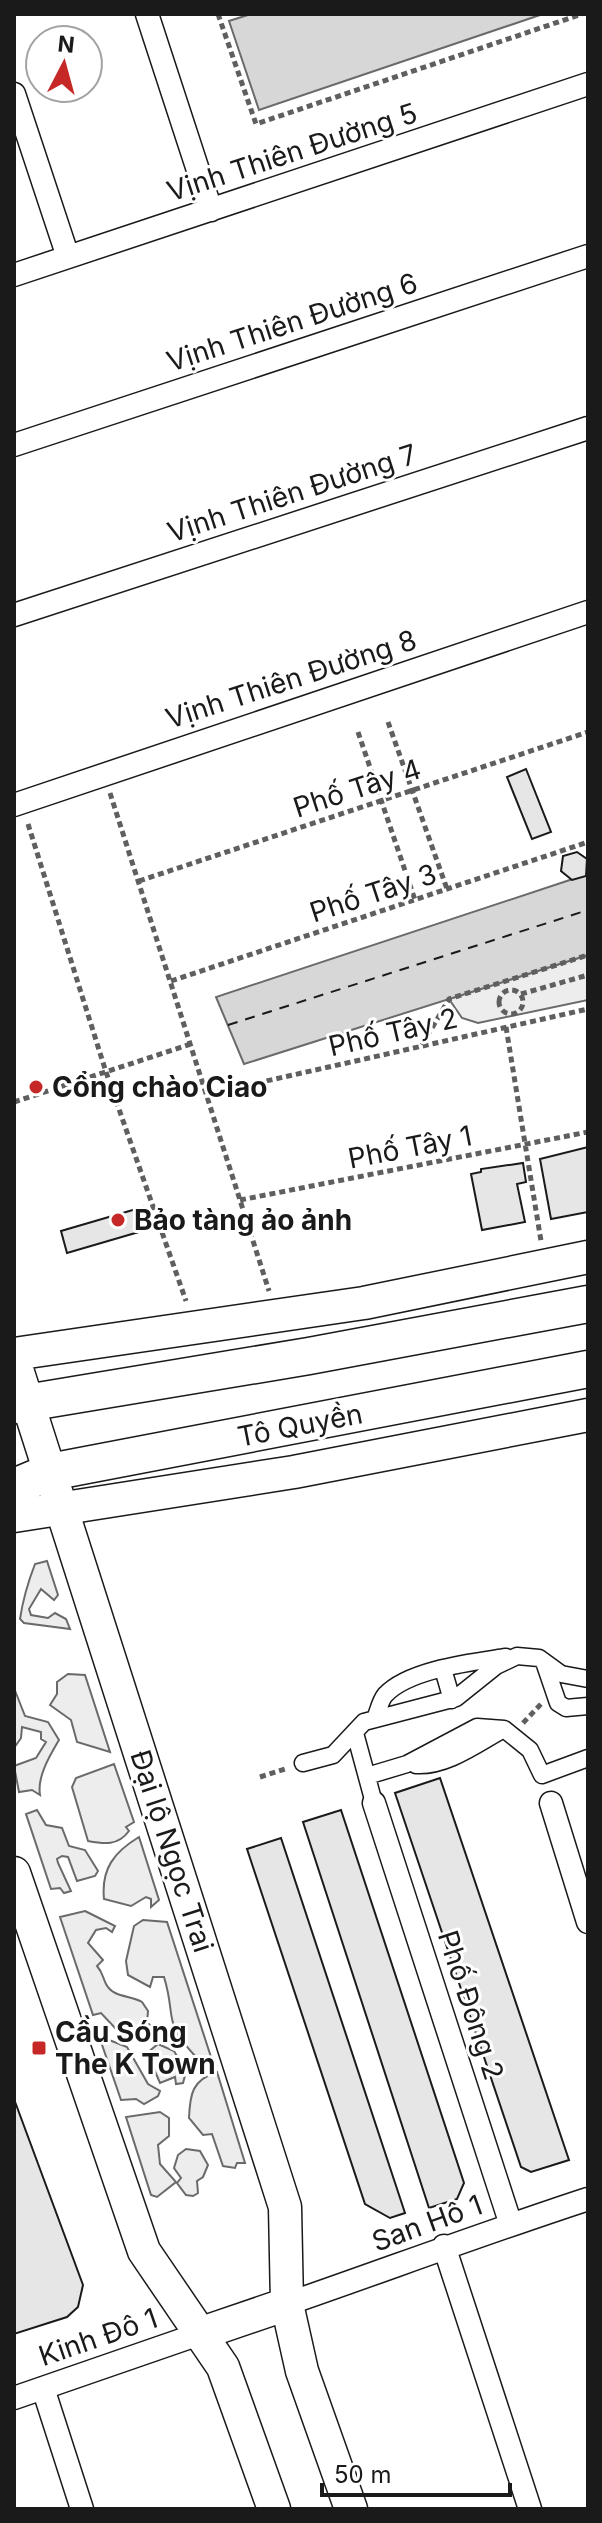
<svg xmlns="http://www.w3.org/2000/svg" width="602" height="2523" viewBox="0 0 602 2523" font-family="Inter,sans-serif">
	<rect width="100%" height="100%" fill="#fff"/>
	<path fill="#ededed" stroke="#6a6a6a" stroke-width="2" d="M588,955V1000L478,1023L462,1018L449,999Z
		M47,1561L58,1595L54,1600L41,1589L29,1609L31,1615L48,1618L55,1613L66,1619L70,1629L24,1623L20,1619C23,1599 28,1582 35,1564Z
		M68,1674L85,1675L110,1752L77,1742L71,1720L50,1705L57,1694V1682Z
		M14,1688L25,1716L48,1722L59,1740C49,1757 37,1777 40,1795L32,1790L19,1792L14,1766L36,1758L46,1742L41,1739V1732L22,1727L21,1738L14,1748Z
		M114,1764L134,1822L126,1827L129,1831C118,1846 104,1844 88,1841L72,1787L76,1778Z
		M37,1810L46,1825L62,1828L69,1846L85,1850L98,1871L95,1876L77,1881L68,1857L62,1856L57,1859L58,1863L71,1891L64,1893L60,1888L51,1889L26,1814Z
		M139,1837L159,1900L151,1907V1899L146,1897L131,1906L104,1899C101,1869 114,1852 139,1837Z
		M85,1911L115,1926L112,1932L106,1928L96,1930L88,1943L103,1960L97,1966C103,1973 102,1976 106,1984C113,1998 131,1995 142,2002L148,2011L147,2023L154,2027L151,2033L143,2027L116,2029L101,2013L93,2015L60,1917Z
		M143,1920L167,1922L211,2057L197,2058C161,2020 177,2019 164,1977H153L150,1987L128,1975L126,1961L134,1926Z
		M99,2036L127,2047L148,2084L160,2091L158,2096L144,2104L136,2099L121,2100Z
		M158,2044L174,2051L186,2072L183,2083L176,2084L175,2077L160,2083L147,2053Z
		M217,2072L245,2163H237L235,2168L223,2166L212,2134L203,2135L189,2118C190,2094 192,2080 217,2072Z
		M160,2112L169,2118V2136L158,2145L160,2164L176,2182L157,2197L151,2195L126,2117Z
		M186,2149L200,2151L208,2165L203,2177L197,2181L198,2193L193,2196L186,2195L177,2183L181,2178L174,2168L178,2155Z"/>
	<path fill="#d7d7d7" stroke="#6a6a6a" stroke-width="2" d="M251,14H543L259,110L229,21Z
		M588,874V955L244,1064L216,997Z"/>
	<g fill="none" stroke-linecap="round" stroke-linejoin="round">
		<path stroke="#1a1a1a" stroke-width="2" stroke-dasharray="10 8" stroke-linecap="butt" d="M228,1025L588,910"/>
	</g>
	<path fill="#e6e6e6" stroke="#1a1a1a" stroke-width="2" d="M526,769L551,832L532,839L507,777Z
		M577,852L587,859L586,876L572,880L561,871L563,856Z
		M588,1147V1212L551,1219L540,1159Z
		M523,1163L526,1182L517,1184L525,1222L482,1230L471,1174L481,1172V1169Z
		M143,1207L149,1229L67,1253L61,1231Z
		M440,1778L569,2160L531,2172L521,2167L395,1793Z
		M341,1810L464,2183L457,2199L429,2208L303,1822Z
		M281,1838L405,2213L390,2218L365,2204L247,1849Z
		M14,2099L83,2285L78,2307L67,2317L14,2334Z"/>
	<g fill="none" stroke-linecap="round" stroke-linejoin="round">
		<defs>
			<path id="pedestrian" d="M544,1662L558,1703L566,1708L588,1706
				M443,1669L452,1700
				M375,1719C378,1712 380,1701 385,1695C409,1669 474,1662 506,1657
				M355,1733L374,1803
				M303,1763L333,1755L364,1722L456,1698L496,1666L517,1656L539,1658L561,1674L588,1679
				M416,1765C447,1767 478,1743 504,1729
				M367,1776L407,1764L477,1727L504,1729L530,1750L542,1775L588,1758"/>
			<path id="minor" d="M147,14L211,210
				M14,94L68,257
				M14,275L588,84
				M14,445L588,256
				M14,615L588,428
				M14,805L588,612
				M374,1803L511,2225
				M551,1803L588,1922
				M444,2246L530,2509
				M287,2304C388,2269 487,2232 588,2199
				M43,2388L82,2509
				M14,2398L202,2333"/>
			<path id="secondary" d="M14,1354L364,1303L588,1257
				M14,1360L285,2207L287,2304L302,2371L351,2509
				M14,1516L294,1472L588,1415
				M14,1873L144,2251L223,2367L274,2509
				M202,2333L287,2304"/>
			<path id="primary" d="M14,1405L309,1356L588,1304
				M14,1487L50,1472L588,1369"/>
		</defs>
		<use href="#pedestrian" stroke="#1a1a1a" stroke-width="19"/>
		<use href="#minor" stroke="#1a1a1a" stroke-width="25"/>
		<use href="#secondary" stroke="#1a1a1a" stroke-width="35"/>
		<use href="#primary" stroke="#1a1a1a" stroke-width="39"/>
		<path stroke="#5f5f5f" stroke-width="5" stroke-dasharray="6 4" stroke-linecap="butt" d="M218,14L256,124L582,14
			M388,722L447,889
			M358,732L415,900
			M110,793L269,1291
			M28,824L106,1072L186,1301
			M139,881L588,732
			M171,981L588,842
			M499 1002a12 12 0 1 1 24 0a12 12 0 1 1-24 0Z
			M521,994L588,975
			M506,1027L541,1241
			M422,1045L449,999L588,955
			M208,1094L588,1009
			M14,1102L191,1044
			M240,1200L588,1132
			M523,1723L541,1704
			M260,1777L285,1769"/>
		<use href="#pedestrian" stroke="#fff" stroke-width="16"/>
		<use href="#minor" stroke="#fff" stroke-width="22"/>
		<use href="#secondary" stroke="#fff" stroke-width="32"/>
		<use href="#primary" stroke="#fff" stroke-width="36"/>
	</g>
	<g fill="#c62828" stroke="#fff" stroke-width="3">
		<circle cx="36" cy="1087" r="8"/>
		<circle cx="118" cy="1220" r="8"/>
		<rect x="31" y="2040" width="16" height="16" rx="4"/>
	</g>
	<g text-anchor="middle" dominant-baseline="central" stroke-width="6" stroke-linejoin="round" paint-order="stroke">
		<g font-size="28" fill="#1a1a1a" stroke="#fff">
			<text transform="translate(292 152) rotate(-18)">Vịnh Thiên Đường 5</text>
			<text transform="translate(292 322) rotate(-18)">Vịnh Thiên Đường 6</text>
			<text transform="translate(292 493) rotate(-18)">Vịnh Thiên Đường 7</text>
			<text transform="translate(291 679) rotate(-18)">Vịnh Thiên Đường 8</text>
			<text transform="translate(357 788) rotate(-18)">Phố Tây 4</text>
			<text transform="translate(373 893) rotate(-18)">Phố Tây 3</text>
			<text transform="translate(393 1032) rotate(-13)">Phố Tây 2</text>
			<text transform="translate(410 1147) rotate(-11)">Phố Tây 1</text>
			<text transform="translate(300 1425) rotate(-11)">Tô Quyền</text>
			<text transform="translate(172 1851) rotate(72)">Đại lộ Ngọc Trai</text>
			<text transform="translate(471 2005) rotate(72)">Phố Đông 2</text>
			<text transform="translate(427 2223) rotate(-20)">San Hô 1</text>
			<text transform="translate(98 2337) rotate(-19)">Kinh Đô 1</text>
		</g>
		<g font-size="28" font-weight="bold" fill="#1a1a1a" stroke="#fff" text-anchor="start">
			<text x="52" y="1087">Cổng chào Ciao</text>
			<text x="134" y="1220">Bảo tàng ảo ảnh</text>
			<text x="55" y="2032">Cầu Sóng<tspan x="55" dy="32">The K Town</tspan></text>
		</g>
	</g>
	<rect width="602" height="2523" fill="none" stroke="#1a1a1a" stroke-width="32"/>
	<g transform="translate(64 64) rotate(6)"><circle r="38" fill="#ffffff" stroke="#a3a3a3" stroke-width="2"/>
	<path d="M0-6L14 30L0 20L-14 30Z" fill="#c62828"/>
	<text y="-12" font-size="22" font-weight="bold" text-anchor="middle" fill="#1a1a1a">N</text>
	</g>
	<path d="M322 2483v12h188v-12" fill="none" stroke="#1a1a1a" stroke-width="4"/>
	<text x="334" y="2483" font-size="24" fill="#1a1a1a" stroke="#ffffff" stroke-width="6" paint-order="stroke">50 m</text>
</svg>
